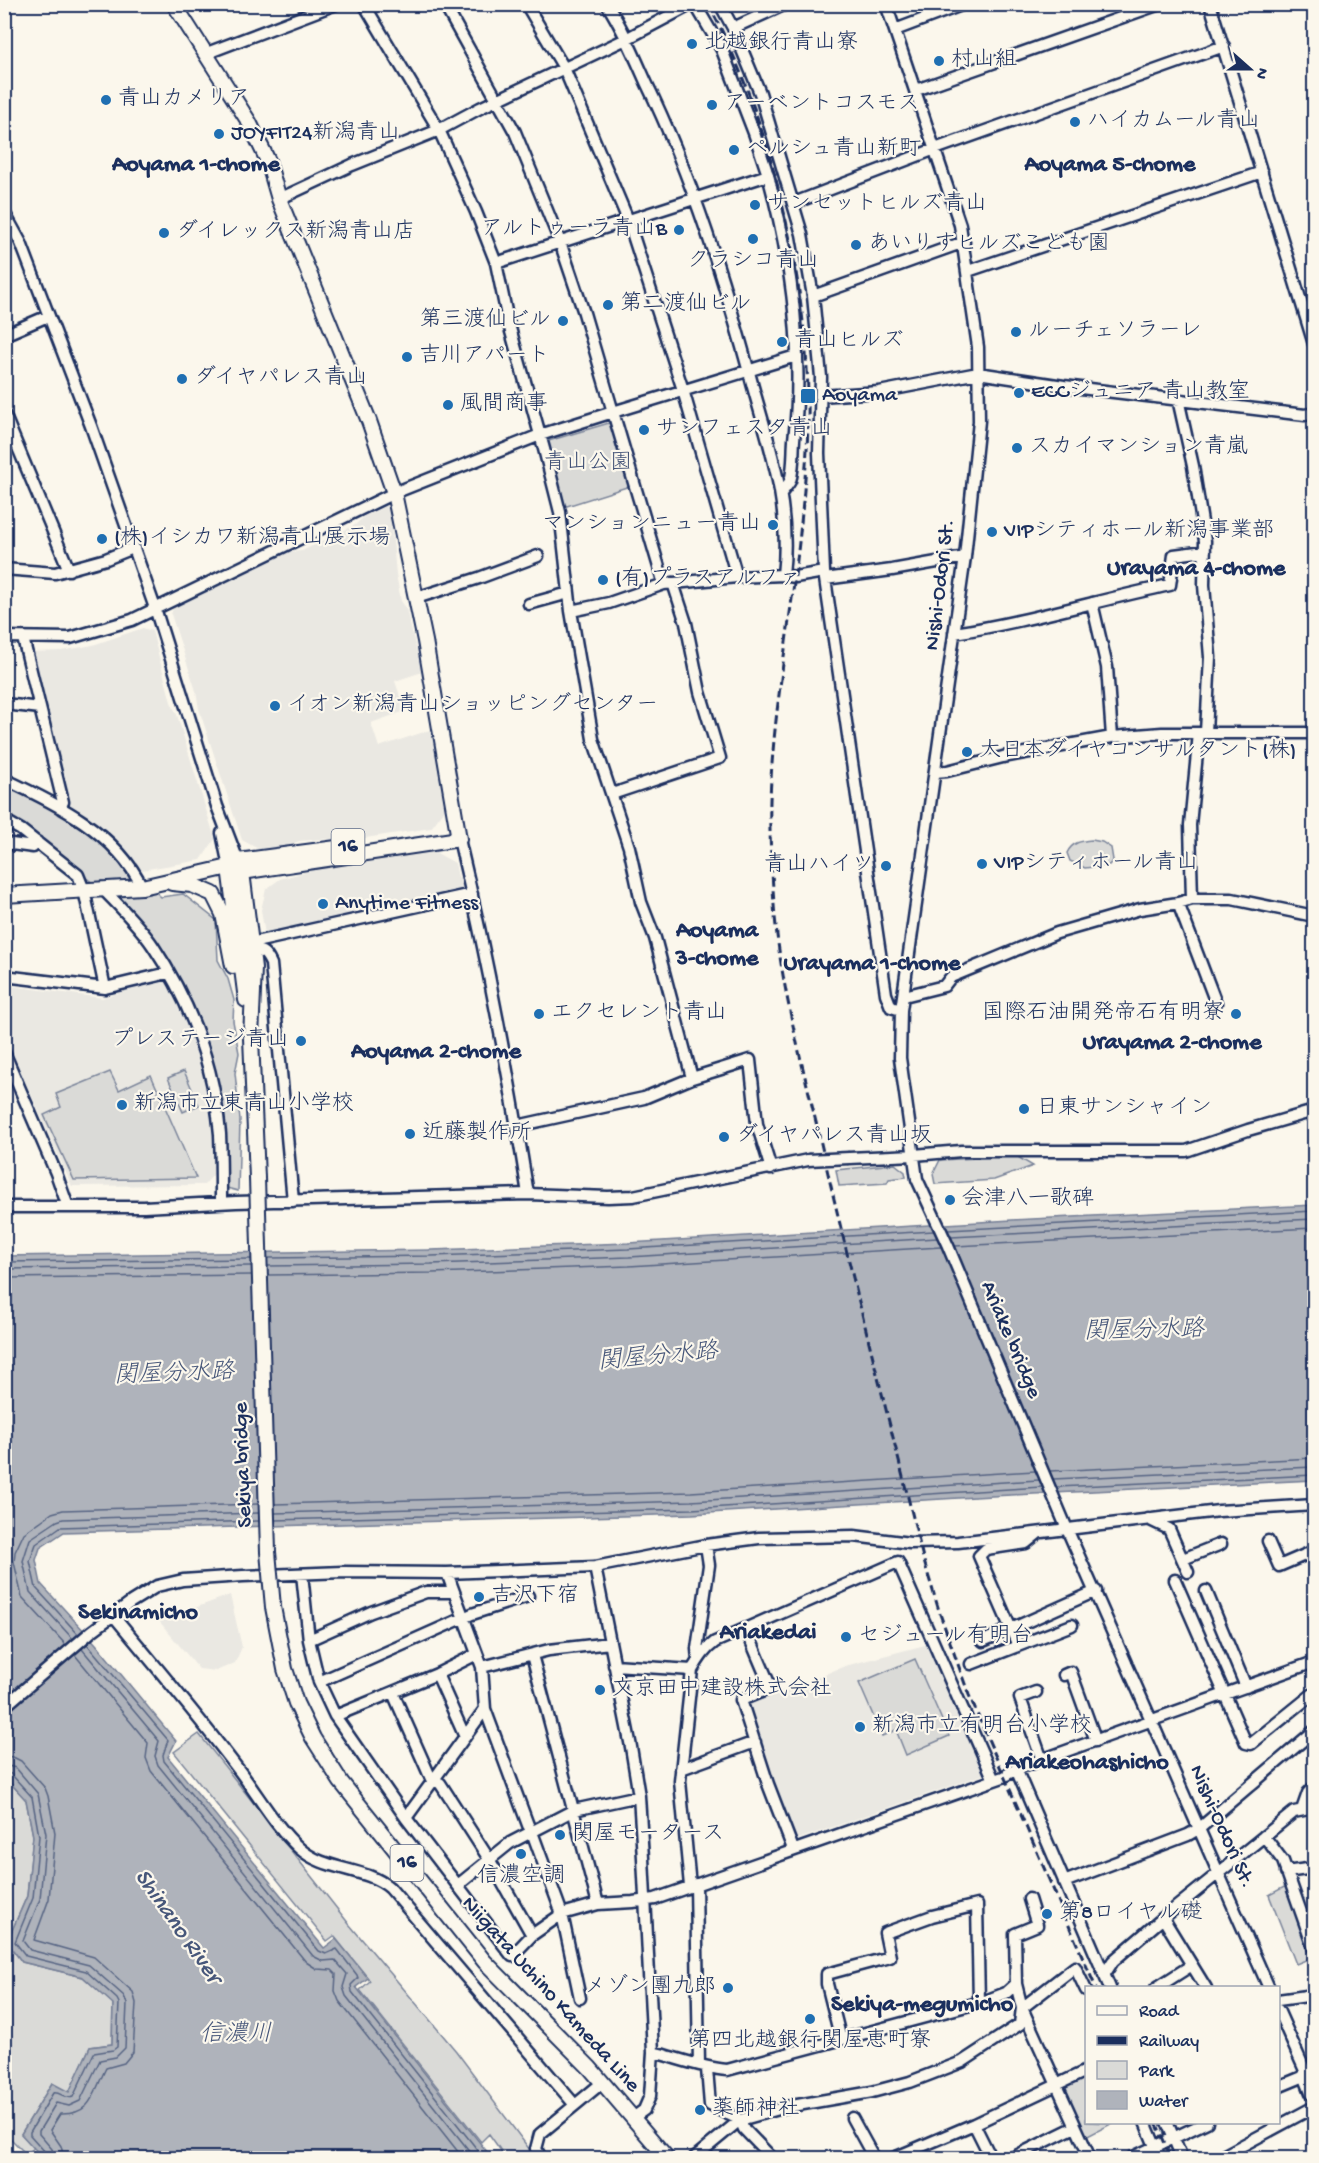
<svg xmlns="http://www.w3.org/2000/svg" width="1319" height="2163" viewBox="0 0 1319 2163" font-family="'Gochi Hand','Klee One',sans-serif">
	<rect width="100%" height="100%" fill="#fbf7ec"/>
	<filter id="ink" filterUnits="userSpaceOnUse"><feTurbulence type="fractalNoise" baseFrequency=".0167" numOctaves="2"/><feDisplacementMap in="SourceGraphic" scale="12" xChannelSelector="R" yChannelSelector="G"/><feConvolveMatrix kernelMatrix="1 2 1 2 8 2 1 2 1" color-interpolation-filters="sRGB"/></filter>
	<g filter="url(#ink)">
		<path fill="#eae8e2" d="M386,506L390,509L396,574L401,601L406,608L422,672L395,681L405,711L371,723L379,747L436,728L447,807L431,828L339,842L325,839L299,841L283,848L260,850L242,840L199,709L196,691L171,614L174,606L288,552L302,551L355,525L365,516Z
			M143,628L152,631L171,702L177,715L215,839L201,860L142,870L125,852L79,813L66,804L31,652L61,651L93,645Z
			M433,851L455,863L458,877L462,876L464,890L265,935L261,910L266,889L280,879L327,866Z
			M165,979L188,1024L205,1079L213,1130L214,1174L204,1185L72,1186L5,1036L4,985L102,998Z
			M230,1595L242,1647L235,1663L216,1671L199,1669L159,1621Z
			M929,1644L988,1773L796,1840L792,1837L760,1748L747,1705L748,1702L791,1688L845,1666Z"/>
		<path fill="#dadad7" stroke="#7a849a" stroke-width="1.5" d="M609,423L612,424L630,486L567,506L563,504L545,442Z
			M4,784L43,801L78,824L122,860L161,897L183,894L216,920L218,960L228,979L234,1000L233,1021L239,1053L235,1073L240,1120L238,1191L223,1187L221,1135L195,1021L122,904L5,819Z
			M1092,840L1102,842L1111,848L1113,860L1109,865L1085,868L1070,861L1067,853C1072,842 1081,841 1092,840Z
			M184,1071L199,1105L183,1112L168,1078Z
			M110,1072L119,1090L151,1075L196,1178L74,1180L44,1115L61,1107L56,1094Z
			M1016,1156L1033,1166L994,1180L935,1184L933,1174L940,1160Z
			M895,1164L905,1172L906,1177L889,1179L887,1183L839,1186L836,1170Z
			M915,1659L949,1736L906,1755L896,1730L882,1736L859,1683Z
			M199,1734L349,1924L456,2051L536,2158H506L489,2134L481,2142L360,1990L370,1981L334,1936L327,1941L174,1752Z
			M4,1776L26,1800L33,1836L27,1896L7,1942L22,1962L83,1977L113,2003L112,2044L90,2047L69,2093L52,2083L21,2134L34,2148L26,2154L5,2133Z
			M1286,1886L1313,1957L1296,1964L1269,1895Z
			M1086,2076V2122L1113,2123L1084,2138L1063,2086Z"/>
		<path fill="#afb3bb" stroke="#747e96" stroke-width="1.5" d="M1314,1205V1480L992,1496L692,1514L64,1532L40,1548L36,1560L41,1584L96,1644L176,1741L168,1757L324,1948L336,1939L368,1978L356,1987L492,2158H43L21,2134L52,2083L69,2092L90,2047L112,2044L113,2004L83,1977L22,1962L7,1942L27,1896L33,1836L26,1800L4,1776V1256L431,1250L628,1243L1012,1220Z"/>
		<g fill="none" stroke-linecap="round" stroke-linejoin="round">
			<path stroke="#566483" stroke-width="1.5" d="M948,1230L1314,1211
				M951,1237L1314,1219
				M955,1246L1314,1228
				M268,1258L431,1256L628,1249L934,1231
				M4,1262L251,1259
				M268,1266L431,1264L629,1257L937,1238
				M4,1269L251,1266
				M268,1275L432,1273L629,1266L941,1247
				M4,1278L252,1275
				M1050,1471L1314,1458
				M1053,1479L1314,1467
				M1057,1487L1314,1475
				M275,1504L691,1492L1035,1471
				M275,1513L691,1501L1039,1480
				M275,1520L692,1509L1042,1487
				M78,1634L36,1588L30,1561L36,1544L60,1527L259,1521
				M73,1639L30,1592L23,1561L30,1539L57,1521L63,1519L259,1513
				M87,1644L168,1740L163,1755L164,1761L319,1951L326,1954L337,1949L357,1975L358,1978L351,1985L352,1992L484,2158
				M66,1645L22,1597L14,1562L15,1552L24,1533L52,1513L63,1510L258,1504
				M82,1649L159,1741L155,1756L158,1765L313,1956L323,1961L335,1960L347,1974L343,1987L346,1996L475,2158
				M75,1655L148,1743L146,1758L151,1771L306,1962L317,1969L332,1970L336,1974L335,1991L339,2001L463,2158
				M4,1756L13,1757L21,1761L45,1788L48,1796L55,1833L49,1899L34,1940L94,1957L133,1992L136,2003L133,2052L124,2063L106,2068C93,2093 93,2115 60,2114L50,2130L61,2146L64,2158
				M4,1765L16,1768L38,1794L46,1834L40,1899L23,1941L30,1950L89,1965L124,1996L127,2004L125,2048L116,2057L100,2060L80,2101L69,2106L56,2103L39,2131V2134L52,2149L55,2158
				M4,1772L11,1774L32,1797L39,1836L33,1898L15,1942L26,1956L86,1971L117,1999L119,2003L117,2047L113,2050L94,2053L73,2097C65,2100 60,2091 53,2093L30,2132V2135L46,2153L47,2158"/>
			<defs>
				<path id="minor" d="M364,4L439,130L476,212L496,263L508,321L544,449L560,512L571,611L593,739L629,847L641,902L655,938L692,1078
					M444,4L515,132L560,242L584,313L613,412L796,356
					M526,4L564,68L628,220L683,390L737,577
					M607,4C623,29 634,55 646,82C693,179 725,283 753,387C771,451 791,507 783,575
					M720,4L733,28L760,93L802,234L813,296L821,377L819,453L824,572L886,994L891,1007L901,1010
					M886,4L960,225L978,347L979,421L965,557L901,1010L900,1058L917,1179L948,1246L1067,1529L1269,1988
					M1210,4L1314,344
					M733,28L786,4
					M895,30L964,4
					M207,53L336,4
					M916,90L1160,4
					M768,175C791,259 804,352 794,440C793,452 794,469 790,481C788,485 784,489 782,492
					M279,199L352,165L439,130L480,108L626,39L692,4
					M794,203L935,149L1224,46
					M4,212L21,243L91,426L155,608L217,806L240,866
					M496,263L768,175L754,133L722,50L695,4
					M968,271L1262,172
					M813,296L964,242
					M4,335L48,316
					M821,396L879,392L978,373L1064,386L1305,415L1314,413
					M1178,399L1193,466L1205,541L1204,585L1210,657L1206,732
					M4,414L69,570
					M4,569L55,573L106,559L133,548
					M825,579L892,570L965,557
					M416,598L479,578L538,556
					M1092,603L1107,667L1112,737
					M529,604L569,593
					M571,611L609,603L664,584L737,577L783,575L795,577L824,572
					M954,633C1027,622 1098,600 1170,585L1174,555L1205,551
					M4,637L70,638L132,620L394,493L540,435L613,412L664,584
					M23,638L63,802L59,807
					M4,704L40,708
					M935,772L947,771L1003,757L1112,737L1162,733H1314
					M4,779C56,803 117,833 142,887
					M612,794L720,758L700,692L686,623L673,583
					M4,820L21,830L78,875L84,890L105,988
					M222,833L229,867
					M459,839C487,956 509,1075 528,1194
					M4,843L33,847L37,842
					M102,888C120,907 139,925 153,946C191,1003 214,1066 220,1134C221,1157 221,1180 221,1203
					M1192,899L1190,825L1199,733
					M1178,903L1216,1003
					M251,943L472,894
					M252,949C263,951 266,953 271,964L293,1201
					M4,976L105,988L168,973
					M904,996L944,986L951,977L1057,933L1140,909L1178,903L1192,899H1232L1314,916
					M4,1052L56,1173L68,1207
					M517,1126L644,1098L692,1078L750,1060L757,1124L771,1169
					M849,1158L914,1155L961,1151H1186L1248,1130L1314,1111
					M4,1207H144L236,1202L528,1194L608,1197L633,1196L808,1160
					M1148,1519L1169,1529L1188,1572
					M1037,1534L1026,1543L986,1549L979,1556L1011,1629L1096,1591
					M1268,1541L1279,1566L1314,1551
					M1183,1559L1221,1544
					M595,1567L631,1747L639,1796L643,1858L653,2052L650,2096L644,2110L633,2118
					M447,1573L482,1667L485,1709L528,1825L532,1832L562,1914L580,1998
					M302,1574L309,1640
					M1175,1580L1246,1743L1251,1744L1314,1693
					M1206,1591L1246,1687
					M454,1592H426L371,1612L309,1640L319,1682L335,1716L406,1818L512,1956L532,1935L562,1914L598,1904L633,1902L655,1899L1003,1777L1016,1769L1314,1662
					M114,1616C156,1667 199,1717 238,1769C258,1795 275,1826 299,1848C325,1872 364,1866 390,1888L575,2105
					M746,1629L771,1688L741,1700L768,1784L793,1849
					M983,1641L1011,1629L1018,1646
					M532,1655L598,1904
					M698,1660L697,1649L709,1565L706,1545
					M971,1664L1072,1625
					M614,1665L692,1670
					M482,1667L549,1650L610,1643
					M437,1674L465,1737
					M1064,1675L1071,1672L1096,1741
					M319,1682L472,1614L528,1596
					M1036,1692L1020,1698L1042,1760
					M393,1693L432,1781L440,1783L489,1859L532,1935
					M4,1707L92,1631L131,1602L157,1586L183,1580L243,1576L343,1572L447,1573L595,1567L706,1545L759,1538L854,1536L910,1543L958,1542L1219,1511L1314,1505
					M335,1716L437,1674L477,1654
					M681,1769L755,1742
					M1016,1769L1110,1988
					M1302,1810L1308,1793L1314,1787
					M406,1818L485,1709
					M1264,1836L1283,1861L1314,1949
					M1286,1872L1314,1868
					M1064,1882L1188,1835L1200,1828L1314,1731
					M696,1884L699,2065
					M458,1885L510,1843L574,1810L639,1796
					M690,1886L680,1781L692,1670C699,1659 704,1650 715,1642L898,1562L994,1780
					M1163,1918L1206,1988
					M1104,1975L1113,1961L1163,1918L1294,1812L1314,1808
					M1016,1984L1015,1934L1037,1925L1029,1899
					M1156,1988L1192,1965
					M1278,2000L1314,1995
					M1278,2010L1307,2075L1278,2087
					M841,2040L827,1984V1974L890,1957L885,1933L932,1916L977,1905L979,2002
					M653,2052C677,2058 702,2068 727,2070L985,2001L1006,1993L1016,1984L1022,2008L1090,2158
					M707,2069L710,2105L740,2120L744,2129L772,2158
					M852,2118L874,2158
					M1145,2122L1160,2158
					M1167,2122L1182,2158
					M974,2124L991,2158
					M4,2154L8,2158
					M541,2158L536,2149L540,2134L603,2082
					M694,2158L740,2120L786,2107L872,2092L910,2082L962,2062L1020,2024L1022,2008L1075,1967L1086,1990
					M894,2158L974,2124L1086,2071
					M1012,2158L1075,2127
					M1131,2158L1207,2122
					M1219,2158L1314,2107"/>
				<path id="major" d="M229,867L238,861L344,847
					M229,867L246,1000
					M242,872L254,968L251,1038L257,1178
					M172,883L192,885L213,894L223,914L233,966
					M4,895L142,887L229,867L242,872L459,839L425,641L394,493L369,421L279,199L268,161L249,122L174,4
					M273,1607L285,1669L296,1703L313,1738L341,1782L485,1962L590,2068L667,2158"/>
				<path id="highway" d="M1314,2074L1307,2075L1314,2092"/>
			</defs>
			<use href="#minor" stroke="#1b2f5e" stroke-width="15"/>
			<use href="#major" stroke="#1b2f5e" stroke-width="18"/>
			<use href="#highway" stroke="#1b2f5e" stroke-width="21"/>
			<use href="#minor" stroke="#fbf7ec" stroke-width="10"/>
			<use href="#major" stroke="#fbf7ec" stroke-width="14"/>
			<use href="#highway" stroke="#fbf7ec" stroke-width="16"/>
			<path stroke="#1b2f5e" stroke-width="3" stroke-dasharray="9 4.5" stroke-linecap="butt" d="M708,4C768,112 806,273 808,396C809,438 805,481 801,523C792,616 773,708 770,801C769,836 772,870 774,905C780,985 802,1062 820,1139C852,1279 889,1419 923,1558L940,1614L969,1695L1096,1988
				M1156,2122L1171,2158"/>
			<defs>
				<path id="minor-bridge" d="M808,1160L849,1158"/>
				<path id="major-bridge" d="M257,1178L268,1552L273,1607"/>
			</defs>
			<use href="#minor-bridge" stroke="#1b2f5e" stroke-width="15" stroke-linecap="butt"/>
			<use href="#major-bridge" stroke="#1b2f5e" stroke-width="18" stroke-linecap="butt"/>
			<use href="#minor-bridge" stroke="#fbf7ec" stroke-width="10"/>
			<use href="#major-bridge" stroke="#fbf7ec" stroke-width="14"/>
		</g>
	</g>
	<g fill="#1f6fb2" stroke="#fbf7ec" stroke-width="2">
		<circle cx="692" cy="44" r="6"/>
		<circle cx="939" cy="61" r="6"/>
		<circle cx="106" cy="100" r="6"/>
		<circle cx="712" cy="105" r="6"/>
		<circle cx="1075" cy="122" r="6"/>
		<circle cx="219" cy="134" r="6"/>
		<circle cx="734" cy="150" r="6"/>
		<circle cx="755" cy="205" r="6"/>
		<circle cx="679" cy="230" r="6"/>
		<circle cx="164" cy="233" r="6"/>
		<circle cx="753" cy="239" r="6"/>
		<circle cx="856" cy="245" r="6"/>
		<circle cx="608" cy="305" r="6"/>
		<circle cx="563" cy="321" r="6"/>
		<circle cx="1016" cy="332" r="6"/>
		<circle cx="782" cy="342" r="6"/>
		<circle cx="407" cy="357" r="6"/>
		<circle cx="182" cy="379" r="6"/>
		<circle cx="1019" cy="393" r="6"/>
		<rect x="800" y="388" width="16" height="16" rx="3"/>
		<circle cx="448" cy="405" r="6"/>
		<circle cx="644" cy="430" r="6"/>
		<circle cx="1017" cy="448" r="6"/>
		<circle cx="773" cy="525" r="6"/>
		<circle cx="992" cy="532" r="6"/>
		<circle cx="102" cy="539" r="6"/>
		<circle cx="603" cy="580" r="6"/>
		<circle cx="275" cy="706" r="6"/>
		<circle cx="967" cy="752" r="6"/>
		<circle cx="982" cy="864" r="6"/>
		<circle cx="886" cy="866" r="6"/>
		<circle cx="323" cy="904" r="6"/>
		<circle cx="539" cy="1014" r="6"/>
		<circle cx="1236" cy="1014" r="6"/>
		<circle cx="301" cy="1041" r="6"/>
		<circle cx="122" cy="1105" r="6"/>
		<circle cx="1024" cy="1109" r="6"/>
		<circle cx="410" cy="1134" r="6"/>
		<circle cx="724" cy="1137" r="6"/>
		<circle cx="950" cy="1200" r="6"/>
		<circle cx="479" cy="1597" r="6"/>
		<circle cx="846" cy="1637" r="6"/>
		<circle cx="600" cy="1690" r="6"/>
		<circle cx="860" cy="1727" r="6"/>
		<circle cx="560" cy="1835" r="6"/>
		<circle cx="521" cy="1854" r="6"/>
		<circle cx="1047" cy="1914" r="6"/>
		<circle cx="728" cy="1988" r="6"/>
		<circle cx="810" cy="2019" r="6"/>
		<circle cx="700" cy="2110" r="6"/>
	</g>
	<g text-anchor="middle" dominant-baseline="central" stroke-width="4.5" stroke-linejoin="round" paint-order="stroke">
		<g fill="#fbf7ec" stroke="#5e6b89" stroke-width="1.5">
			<rect x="331.5" y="829" width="33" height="36" rx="4.5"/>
			<rect x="390.5" y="1845" width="33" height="36" rx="4.5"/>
		</g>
		<g font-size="21" font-weight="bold" fill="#1b2f5e">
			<text x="348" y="847">16</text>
			<text x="407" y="1863">16</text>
		</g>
		<g font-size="22" fill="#1b2f5e" stroke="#fbf7ec" text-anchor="start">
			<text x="704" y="44">北越銀行青山寮</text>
			<text x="951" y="61">村山組</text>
			<text x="118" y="100">青山カメリア</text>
			<text x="724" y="105">アーベントコスモス</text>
			<text x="1087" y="122">ハイカムール青山</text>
			<text x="231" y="134">JOYFIT24新潟青山</text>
			<text x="746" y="150">ペルシュ青山新町</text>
			<text x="767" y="205">サンセットヒルズ青山</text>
			<text x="667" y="230" text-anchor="end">アルトゥーラ青山B</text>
			<text x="176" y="233">ダイレックス新潟青山店</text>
			<text x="868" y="245">あいりすヒルズこども園</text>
			<text x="753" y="262" text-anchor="middle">クラシコ青山</text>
			<text x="620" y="305">第二渡仙ビル</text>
			<text x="551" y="321" text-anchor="end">第三渡仙ビル</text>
			<text x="1028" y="332">ルーチェソラーレ</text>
			<text x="794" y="342">青山ヒルズ</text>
			<text x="419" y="357">吉川アパート</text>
			<text x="194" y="379">ダイヤパレス青山</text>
			<text x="1031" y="393">ECCジュニア 青山教室</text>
			<text x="822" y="396">Aoyama</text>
			<text x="460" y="405">風間商事</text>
			<text x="656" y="430">サンフェスタ青山</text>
			<text x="1029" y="448">スカイマンション青嵐</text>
			<text x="761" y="525" text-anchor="end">マンションニュー青山</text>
			<text x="1004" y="532">VIPシティホール新潟事業部</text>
			<text x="114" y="539">(株)イシカワ新潟青山展示場</text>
			<text x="615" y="580">(有)プラスアルファ</text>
			<text x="287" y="706">イオン新潟青山ショッピングセンター</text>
			<text x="979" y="752">大日本ダイヤコンサルタント(株)</text>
			<text x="994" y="864">VIPシティホール青山</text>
			<text x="874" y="866" text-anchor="end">青山ハイツ</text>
			<text x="335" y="904">Anytime Fitness</text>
			<text x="551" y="1014">エクセレント青山</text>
			<text x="1224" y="1014" text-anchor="end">国際石油開発帝石有明寮</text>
			<text x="289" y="1041" text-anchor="end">プレステージ青山</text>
			<text x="134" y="1105">新潟市立東青山小学校</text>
			<text x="1036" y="1109">日東サンシャイン</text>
			<text x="422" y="1134">近藤製作所</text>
			<text x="736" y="1137">ダイヤパレス青山坂</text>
			<text x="962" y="1200">会津八一歌碑</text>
			<text x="491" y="1597">吉沢下宿</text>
			<text x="858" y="1637">セジュール有明台</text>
			<text x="612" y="1690">文京田中建設株式会社</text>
			<text x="872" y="1727">新潟市立有明台小学校</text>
			<text x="572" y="1835">関屋モータース</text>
			<text x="521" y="1877" text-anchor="middle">信濃空調</text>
			<text x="1059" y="1914">第8ロイヤル礎</text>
			<text x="716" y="1988" text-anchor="end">メゾン團九郎</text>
			<text x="810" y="2042" text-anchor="middle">第四北越銀行関屋恵町寮</text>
			<text x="712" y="2110">薬師神社</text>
		</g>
		<g font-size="22" fill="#415176" stroke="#fbf7ec">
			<text x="588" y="464">青山公園</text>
		</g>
		<g font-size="22" fill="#1b2f5e" stroke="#fbf7ec">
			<text transform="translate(941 585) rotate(-83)">Nishi-Odori St.</text>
			<text transform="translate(1010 1340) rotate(67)">Ariake bridge</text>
			<text transform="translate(244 1465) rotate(-92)">Sekiya bridge</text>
			<text transform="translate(1221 1827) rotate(66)">Nishi-Odori St.</text>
			<text transform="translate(550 1995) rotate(48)">Niigata Uchino Kameda Line</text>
		</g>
		<g font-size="24" font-weight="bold" fill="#1b2f5e" stroke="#fbf7ec">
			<text x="196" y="165">Aoyama 1-chome</text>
			<text x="1110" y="165">Aoyama 5-chome</text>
			<text x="1196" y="569">Urayama 4-chome</text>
			<text x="717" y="931">Aoyama<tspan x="717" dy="28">3-chome</tspan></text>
			<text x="872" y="964">Urayama 1-chome</text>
			<text x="1172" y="1043">Urayama 2-chome</text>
			<text x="436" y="1052">Aoyama 2-chome</text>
			<text x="138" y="1613">Sekinamicho</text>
			<text x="768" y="1633">Ariakedai</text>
			<text x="1087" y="1763">Ariakeohashicho</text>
			<text x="922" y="2005">Sekiya-megumicho</text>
		</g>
		<g font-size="24" font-style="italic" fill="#47577a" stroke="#fbf7ec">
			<text transform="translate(1144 1332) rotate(-1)">関屋分水路</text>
			<text transform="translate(658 1358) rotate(-5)">関屋分水路</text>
			<text transform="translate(174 1375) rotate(-2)">関屋分水路</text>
			<text transform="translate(177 1927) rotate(55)">Shinano River</text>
			<text x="236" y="2035">信濃川</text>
		</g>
	</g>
	<rect width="1319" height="2163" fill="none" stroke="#fbf7ec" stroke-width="24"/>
	<rect x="12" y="12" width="1295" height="2139" fill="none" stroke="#1b2f5e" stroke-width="2" filter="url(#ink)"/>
	<rect x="1085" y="1986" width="195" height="138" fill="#fbf7ec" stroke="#a1a7b3" stroke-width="1.5"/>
	<rect x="1097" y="2006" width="30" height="9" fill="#fbf7ec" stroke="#a1a7b3" stroke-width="1.5"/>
	<text x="1139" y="2016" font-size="18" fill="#1b2f5e">Road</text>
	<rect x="1097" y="2036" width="30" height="9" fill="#1b2f5e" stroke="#a1a7b3" stroke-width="1.5"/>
	<text x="1139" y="2046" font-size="18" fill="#1b2f5e">Railway</text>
	<rect x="1097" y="2061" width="30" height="18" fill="#dadad7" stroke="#a1a7b3" stroke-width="1.5"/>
	<text x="1139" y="2076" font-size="18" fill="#1b2f5e">Park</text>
	<rect x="1097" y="2091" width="30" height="18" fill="#afb3bb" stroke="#a1a7b3" stroke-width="1.5"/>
	<text x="1139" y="2106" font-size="18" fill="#1b2f5e">Water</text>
	<g transform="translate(1250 69) rotate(111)" stroke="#fbf7ec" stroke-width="4.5" paint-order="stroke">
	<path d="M0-4.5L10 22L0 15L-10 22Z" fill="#1b2f5e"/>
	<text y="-9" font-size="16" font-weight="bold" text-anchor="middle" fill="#1b2f5e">N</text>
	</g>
</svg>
